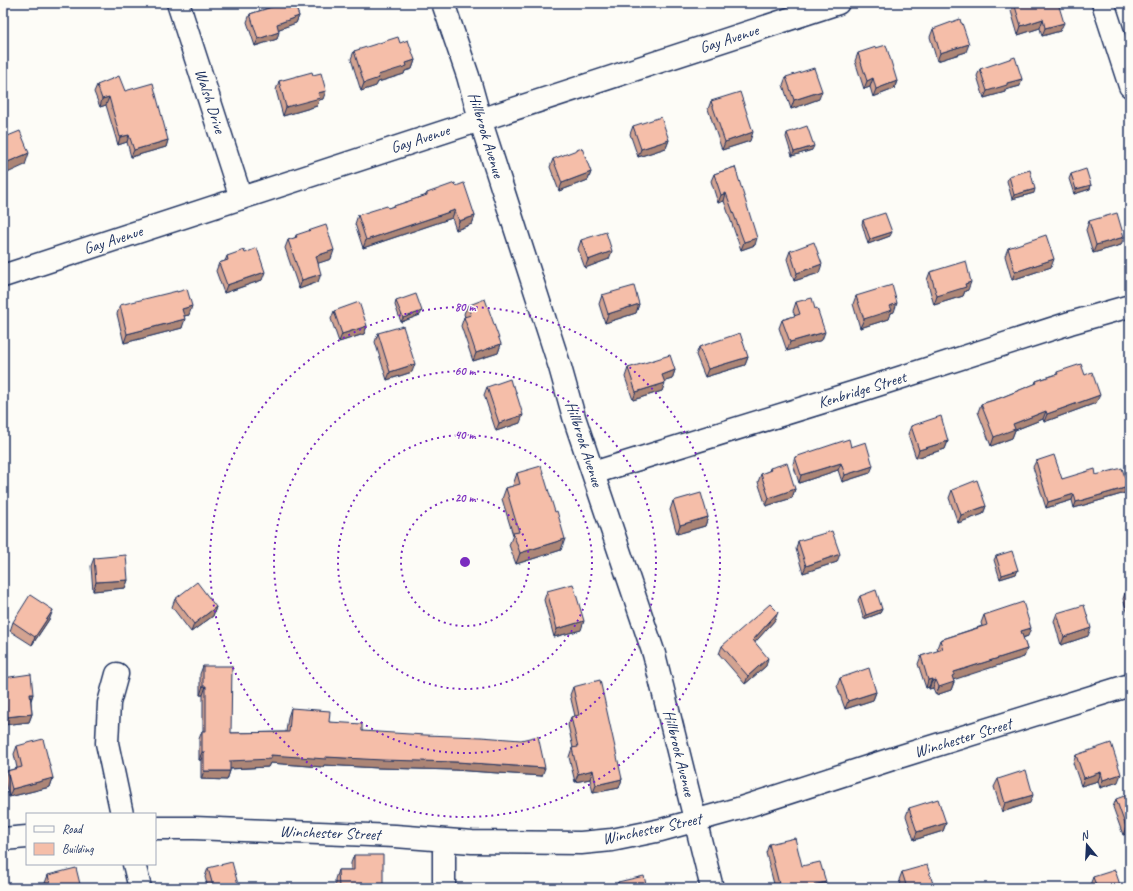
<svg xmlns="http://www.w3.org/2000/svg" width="1133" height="891" viewBox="0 0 1133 891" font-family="Caveat,sans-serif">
	<rect width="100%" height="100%" fill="#fdfcf7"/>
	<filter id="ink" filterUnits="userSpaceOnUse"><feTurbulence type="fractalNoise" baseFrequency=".025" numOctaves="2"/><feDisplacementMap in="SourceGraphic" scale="8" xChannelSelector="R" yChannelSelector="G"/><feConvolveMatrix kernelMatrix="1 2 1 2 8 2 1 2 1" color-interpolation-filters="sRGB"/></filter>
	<g filter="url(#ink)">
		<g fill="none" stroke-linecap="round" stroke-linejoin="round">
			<defs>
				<path id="minor" d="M178,3L241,198
					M443,3L468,76L480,119L560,367L574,417L654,654L712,888
					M1103,3L1130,86
					M593,473L868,388L1070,323L1130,306
					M117,674L109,703L107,743L122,814
					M155,828H194L395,836L472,842L581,843L612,840L661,830L741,808L892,759L1130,685
					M3,839L27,837
					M134,864L140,888
					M444,888V840"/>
				<path id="tertiary" d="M3,276L838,3"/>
			</defs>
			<use href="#minor" stroke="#1b2f5e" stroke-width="25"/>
			<use href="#tertiary" stroke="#1b2f5e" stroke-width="25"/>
			<use href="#minor" stroke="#fdfcf7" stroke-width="22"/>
			<use href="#tertiary" stroke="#fdfcf7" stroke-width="22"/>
		</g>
		<path fill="#d3a391" stroke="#1b2f5e" d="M279,3H294L299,16L296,23L279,29L277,39L255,46L247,22L250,14L280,4Z
			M1014,3H1058L1060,31L1042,36L1040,28L1018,35L1011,11Z
			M933,29L966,52L937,61L930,37Z
			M400,43L415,60L412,69L405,71L404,74L378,82L376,86L361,91L351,59L354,51Z
			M858,53L897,81L894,89L873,97L870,87L864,89L855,61Z
			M980,69L1020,86L1005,90V92L984,98L977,76Z
			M313,75L323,99L319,100L317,106L283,116L276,90L279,81Z
			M786,77L819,99L791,109L783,85Z
			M97,85L125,91L168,140L166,147L131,157L127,142L118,145L106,105L100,107L94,92Z
			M711,101L750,141L722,150L708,109Z
			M633,126L669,140L666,148L638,157L630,134Z
			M787,133L812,150L792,156L786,137Z
			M553,159L591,172L588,180L559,191L550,167Z
			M735,167L755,245L741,250L724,201L718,203L711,181L714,174Z
			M1071,174L1091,185L1090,189L1074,194L1069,179Z
			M1009,176L1034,193L1012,199L1007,181Z
			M456,186L475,216L472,224L456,230L452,218L363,248L355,224L358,215L388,208L425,196L427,193Z
			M863,220L890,236L868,244L862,224Z
			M1089,221L1121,245L1093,253L1086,230Z
			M296,235L331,259L318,263V282L299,289L285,248L288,240L295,238Z
			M581,240L609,259L585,268L578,249Z
			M1008,248L1051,267L1012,280L1005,256Z
			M790,251L819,273L794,281L787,259Z
			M245,253L262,280L224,293L216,271L219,263L225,261L227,256Z
			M930,272L968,290L965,291L963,296L934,305L927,280Z
			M602,295L639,304L636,313L605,323L599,304Z
			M856,296L894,312L891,313L889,319L860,328L853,304Z
			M396,301L420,315L401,322L395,305Z
			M796,302L822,340L787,351L779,328L782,320L795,316L793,311Z
			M120,305L189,315L184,316L182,328L124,343L117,314Z
			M467,306L501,344L498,353L473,361L461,326L464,317H465L464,314Z
			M334,311L367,326L364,334L339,342L331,319Z
			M378,333L412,372L387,380L375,342Z
			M699,347L748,357L745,365L705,377L696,355Z
			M628,368L675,370L672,379L665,381L662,391L633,400L625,377Z
			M1057,372L1096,403L1044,422L1043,419L1015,430L1012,438L991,446L978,412L981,404L1000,398L1035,384L1036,381L1057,374Z
			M487,387L520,423L496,431L484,395Z
			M911,426L948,441L945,449L916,458L908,434Z
			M851,447L870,473L842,482L838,470L799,483L793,464L795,457Z
			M1036,461L1062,479L1096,475L1128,487L1125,493L1074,508L1072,500L1046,508L1033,467Z
			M770,468L795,489L792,498L766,506L758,482L761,474L769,471Z
			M517,473L561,550L516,564L509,545L513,535L502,499L506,488L513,486V485Z
			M952,490L986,506L983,514L958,523L949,498Z
			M673,501L708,517L705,526L677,534L670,510Z
			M798,541L837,562L803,573L796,549Z
			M996,556L1018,570L1016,574L1000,579L994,560Z
			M94,558L128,580L125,588L93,591L91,566Z
			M1130,589V620L1123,599L1126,590Z
			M547,591L581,630L554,637L544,600Z
			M860,596L882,609L880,613L864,619L858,600Z
			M175,599L216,607L213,616L191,632L172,607Z
			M1057,613L1088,636L1061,645L1054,621Z
			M984,615L1028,636L1023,638L1027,649L1024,657L953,679L954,682L951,690L936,695L933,688L929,689V687L926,688L918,664L921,656L938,651L937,648L940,640L982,626L981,623Z
			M50,618L32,645L10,631L13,622Z
			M775,620L755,642L766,666L745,684L719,654L722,646Z
			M203,666L231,733L286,732L288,717L291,708L329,722L362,731L542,776L454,770L379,768L324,765L323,767L270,763L268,767L230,769V771L227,780L201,779V760H199V739L202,731H203V695H200V674Z
			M3,678L33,694L31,701L32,714L29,722L4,725L3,717Z
			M840,678L876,692L873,700L845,709L837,686Z
			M573,687L622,779L619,788L593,793L590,779L575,782L569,757L572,748H573L568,725L571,717L575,716L570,695Z
			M17,746L53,778L50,787L9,797L4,779L7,771L17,768L14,754Z
			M1076,755L1118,782L1100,788L1098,781L1081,786L1073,763Z
			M998,779L1030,803L1002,812L994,787Z
			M1116,799L1130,833L1123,835L1113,807Z
			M909,808L946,823L943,831L914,840L906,816Z
			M769,844L802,866L824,888H775L766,853Z
			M354,855L383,888H335V879L338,870H351V863Z
			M208,868L239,888H208L205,877Z
			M902,872L933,888H902L899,880Z
			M48,875L81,888H46L45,883Z
			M1093,877L1121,888H1091L1090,885Z
			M618,882L647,888H616Z"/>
		<path fill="#ac8576" stroke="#1b2f5e" d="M299,16L296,23L274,31L277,24Z
			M1043,19L1040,28L1018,35L1021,26Z
			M1064,23L1060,31L1042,36L1045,28Z
			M279,32L277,39L255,46L258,39Z
			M969,44L966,52L937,61L940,53Z
			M415,60L412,69L405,71L404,74L378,82L376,86L361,91L364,83L378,75L406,63Z
			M873,78L870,87L864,89L867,81Z
			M1022,79L1020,86L1005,90V92L984,98L987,91L1007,83Z
			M897,81L894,89L873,97L876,89Z
			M326,91L323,99L319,100L317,106L283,116L286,107L318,93Z
			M822,91L819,99L791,109L794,100Z
			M109,97L106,105L100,107L102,99Z
			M753,132L750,141L722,150L725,142Z
			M129,135L127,142L118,145L120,137Z
			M168,140L166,147L131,157L134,150Z
			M669,140L666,148L638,157L641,149Z
			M814,146L812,150L792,156L794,152Z
			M29,153L25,165L3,175V164Z
			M591,172L588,180L559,191L562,183Z
			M1091,185L1090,189L1074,194L1076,189Z
			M1035,189L1034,193L1012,199L1014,195Z
			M726,193L724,201L718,203L721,195Z
			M455,210L452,218L363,248L366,240Z
			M475,216L472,224L456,230L459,221Z
			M892,232L890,236L868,244L870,239Z
			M1124,237L1121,245L1093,253L1096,245Z
			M757,238L755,245L741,250L744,242Z
			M334,250L331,259L313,265L316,256Z
			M612,251L609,259L585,268L588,260Z
			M1054,259L1051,267L1012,280L1015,272Z
			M822,264L819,273L794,281L797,273Z
			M265,272L262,280L224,293L227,285Z
			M321,274L318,282L299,289L302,280Z
			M971,282L968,290L965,291L963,296L934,305L937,296L965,284Z
			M897,303L894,312L891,313L889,319L860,328L864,319L890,306Z
			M639,304L636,313L605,323L608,314Z
			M192,306L189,315L179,317L182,309Z
			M422,311L420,315L401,322L403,318Z
			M185,319L182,328L124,343L127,334Z
			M367,326L364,334L339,342L342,334Z
			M825,332L822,340L787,351L790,342Z
			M501,344L498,353L473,361L476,353Z
			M748,357L745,365L705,377L708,369Z
			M415,364L412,372L387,380L390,372Z
			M675,370L672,379L659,383L662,375Z
			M665,383L662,391L633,400L636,392Z
			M1100,395L1096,403L1044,422L1047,414Z
			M1046,411L1043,419L1015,430L1012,438L991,446L994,437L1013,424Z
			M523,415L520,423L496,431L499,423Z
			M948,441L945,449L916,458L919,450Z
			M841,463L838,470L799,483L801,475Z
			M873,466L870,473L842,482L845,475Z
			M1128,487L1125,493L1074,508L1076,502Z
			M795,489L792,498L766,506L769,498Z
			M1074,494L1072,500L1046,508L1048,502Z
			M986,506L983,514L958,523L961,515Z
			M708,517L705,526L677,534L680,525Z
			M565,539L561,550L516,564L520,553Z
			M840,554L837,562L803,573L806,566Z
			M1018,570L1016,574L1000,579L1002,575Z
			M128,580L125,588L93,591L96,582Z
			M216,607L213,616L191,632L194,624Z
			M882,609L880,613L864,619L866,615Z
			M53,610L50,618L32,645L35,637Z
			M778,612L775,620L750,648L753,640Z
			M584,621L581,630L554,637L557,629Z
			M1031,628L1028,636L1019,639L1021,631Z
			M1091,628L1088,636L1061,645L1064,637Z
			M1027,649L1024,657L953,680L954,682L951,690L936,695L939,687L954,672Z
			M768,658L766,666L745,684L748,676Z
			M932,679L929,687L926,688L928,680Z
			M936,680L933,688L929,689L932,681Z
			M203,686H206L203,695H200Z
			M876,692L873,700L845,709L848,701Z
			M30,694H33L30,702Z
			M32,714L29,722L4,725L7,717Z
			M202,752H204L201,760H199Z
			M271,755L457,762L545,768L542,776L454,770L379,768L324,765L323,767L270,763L268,767L227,769L230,761Z
			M593,770L590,779L575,782L578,774Z
			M204,771H230L227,780L201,779Z
			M1101,772L1098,781L1081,786L1084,778Z
			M1121,774L1118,782L1100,788L1103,780Z
			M53,778L50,787L9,797L12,789Z
			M622,779L619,788L593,793L596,785Z
			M1033,795L1030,803L1002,812L1005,803Z
			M946,823L943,831L914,840L917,832Z
			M1130,825V833L1123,835L1126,827Z
			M826,882L824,888H813L814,885Z"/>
		<path fill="#f5bea9" stroke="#1b2f5e" d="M284,3H294L299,16L277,24L279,32L258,39L250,14Z
			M1014,3H1058L1064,23L1045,28L1043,19L1021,26Z
			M960,19L961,23H962L969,44L940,53L933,29Z
			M398,37L400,43L408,40L415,60L406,63L407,66L378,75L379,78L364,83L354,51Z
			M886,45L897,81L876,89L873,78L867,81L858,53L876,47V48Z
			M1015,57L1022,79L1007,83V85L987,91L980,69Z
			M814,68L822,91L794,100L786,77Z
			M312,72L313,75L321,73L326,91L318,93L320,98L286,107L279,81Z
			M119,76L125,91L153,83L168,140L134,150L129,135L120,137L109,97L102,99L97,85Z
			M740,92L753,132L725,142L711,101Z
			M661,117L669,140L641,149L633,126Z
			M807,126L814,146L794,152L787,133Z
			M20,131L29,153L3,164V138Z
			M582,148L591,172L562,183L553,159Z
			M735,167L757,238L744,242L726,193L721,195L714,174Z
			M1086,169L1091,185L1076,189L1071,174Z
			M1030,170L1035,189L1014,195L1009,176Z
			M455,183L456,186L464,183L475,216L459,221L455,210L366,240L358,215L387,206L388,208L427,195V193Z
			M885,213L892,232L870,239L863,220Z
			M1117,213L1124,237L1096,245L1089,221Z
			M326,225L334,250L316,256L321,274L302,280L288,240L297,237L296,235Z
			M606,232L612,251L588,260L581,240Z
			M1046,235L1054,259L1015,272L1008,248Z
			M814,242L822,264L797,273L790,251Z
			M257,248L265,272L227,285L219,263L228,260L227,256L244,250L245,253Z
			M966,261L971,282L965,284L966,287L937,296L930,272Z
			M892,285L897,303L890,306L892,310L864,319L856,296Z
			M634,286L639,304L608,314L602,295Z
			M187,289L192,306L182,309L185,319L127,334L120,305L177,291V292Z
			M416,294L422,311L403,318L396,301Z
			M812,298L815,309L817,308L825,332L790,342L782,320L800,314L796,302Z
			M485,299L501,344L476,353L464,317L471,315L467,306Z
			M359,302L367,326L342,334L334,311Z
			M403,326L415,364L390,372L378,333Z
			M740,333L748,357L708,369L699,347Z
			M670,355L675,370L662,375L665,383L636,392L628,368Z
			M1081,364L1085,375L1092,372L1100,395L1047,414L1046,411L1013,424L1015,429L994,437L981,404L1000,398L1037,383L1036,381L1058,374L1057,372Z
			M510,379L512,386H514L523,415L499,423L487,387Z
			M941,416L948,441L919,450L911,426Z
			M849,439L851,447L866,442L873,466L845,475L841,463L801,475L795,457Z
			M1054,455L1062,479L1095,469L1096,475L1122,468L1128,487L1076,502L1074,494L1048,502L1036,461Z
			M787,463L795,489L769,498L761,474L771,470L770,468Z
			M541,466L555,512L557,511L565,539L520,553L513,533L519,532L506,488L520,484L517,473Z
			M977,480L986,506L961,515L952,490Z
			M701,493L708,517L680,525L673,501Z
			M832,531L840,554L806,566L798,541Z
			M1012,551L1018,570L1002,575L996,556Z
			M126,555L128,580L96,582L94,558Z
			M197,582L216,607L194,624L175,599Z
			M573,584L584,621L557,629L547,591Z
			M1130,589V602L1126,590Z
			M876,590L882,609L866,615L860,596Z
			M30,595L53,610L35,637L13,622Z
			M1023,602L1031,628L1021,631L1027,649L954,672V675L952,676L954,682L939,687L936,680L932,681V679L928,680L921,656L943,649L940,640L987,625L984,615Z
			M770,604L778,612L753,640L768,658L748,676L722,646Z
			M1084,605L1091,628L1064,637L1057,613Z
			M203,666H232L231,733L289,732L291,708L330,711L329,722L362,724V731L425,735L481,737L521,740L538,736L545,768L457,762L382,760L326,757V759L271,755V759L230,761V771H204V752H202V731H206V686H203Z
			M869,668L876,692L848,701L840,678Z
			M31,674L33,694H30L32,714L7,717L3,683V678Z
			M600,680L622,779L596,785L593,770L578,774L572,748L578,747L571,717L579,715L573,687Z
			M43,739L53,778L12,789L7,771L22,767L17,746Z
			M1111,743L1121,774L1103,780L1101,772L1084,778L1076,755Z
			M1026,770L1033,795L1005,803L998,779Z
			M1130,794V825L1126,827L1116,799Z
			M938,799L946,823L917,832L909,808Z
			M795,838L802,866L820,862L826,882L814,885L815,888H780L769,844Z
			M354,855H383V888H354V887L339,888L338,870H354Z
			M232,862L239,888H209V887L213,886L208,868Z
			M927,865L934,887L931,888H907L902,872Z
			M76,868L81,888H51L48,875Z
			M1115,870L1121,888H1097L1093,877Z
			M644,876L647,888H619L618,882Z"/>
	</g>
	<g fill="none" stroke="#7b2cbf" stroke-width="2" stroke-dasharray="2 4">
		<circle cx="465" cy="562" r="64"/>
		<circle cx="465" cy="562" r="127"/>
		<circle cx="465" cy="562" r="191"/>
		<circle cx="465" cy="562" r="255"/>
	</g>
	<g text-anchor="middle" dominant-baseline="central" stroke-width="3" stroke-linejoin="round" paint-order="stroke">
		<g font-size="16" fill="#1b2f5e" stroke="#fdfcf7">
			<text transform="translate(729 39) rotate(-18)">Gay Avenue</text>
			<text transform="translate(210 101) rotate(72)">Walsh Drive</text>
			<text transform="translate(486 135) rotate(73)">Hillbrook Avenue</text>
			<text transform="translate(420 139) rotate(-18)">Gay Avenue</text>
			<text transform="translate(113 240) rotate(-18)">Gay Avenue</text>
			<text transform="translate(862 390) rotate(-17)">Kenbridge Street</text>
			<text transform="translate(584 444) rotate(72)">Hillbrook Avenue</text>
			<text transform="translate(963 738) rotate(-17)">Winchester Street</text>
			<text transform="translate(679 753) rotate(76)">Hillbrook Avenue</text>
			<text transform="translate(652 829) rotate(-12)">Winchester Street</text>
			<text transform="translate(330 833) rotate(2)">Winchester Street</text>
		</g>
	</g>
	<circle cx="465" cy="562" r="6" fill="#7b2cbf" stroke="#fdfcf7" stroke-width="2"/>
	<g font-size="12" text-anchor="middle" font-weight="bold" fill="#7b2cbf" stroke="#fdfcf7" stroke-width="3" stroke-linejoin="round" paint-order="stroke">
		<text x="465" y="311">80 m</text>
		<text x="465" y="375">60 m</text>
		<text x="465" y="439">40 m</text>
		<text x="465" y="502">20 m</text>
	</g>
	<rect width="1133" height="891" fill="none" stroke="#fdfcf7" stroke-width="16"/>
	<rect x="8" y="8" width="1117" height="875" fill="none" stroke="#1b2f5e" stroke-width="1.5" filter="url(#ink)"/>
	<rect x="26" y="813" width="130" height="52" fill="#fdfcf7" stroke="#a3aaba"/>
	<rect x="34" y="826" width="20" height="6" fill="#fdfcf7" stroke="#a3aaba"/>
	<text x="62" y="833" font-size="12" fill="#1b2f5e">Road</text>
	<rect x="34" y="843" width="20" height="12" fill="#f5bea9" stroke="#a3aaba"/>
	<text x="62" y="853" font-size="12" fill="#1b2f5e">Building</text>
	<g transform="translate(1087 845) rotate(342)" stroke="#fdfcf7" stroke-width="3" paint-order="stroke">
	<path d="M0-3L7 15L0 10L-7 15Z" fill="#1b2f5e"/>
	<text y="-6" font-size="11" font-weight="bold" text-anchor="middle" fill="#1b2f5e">N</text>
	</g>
</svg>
